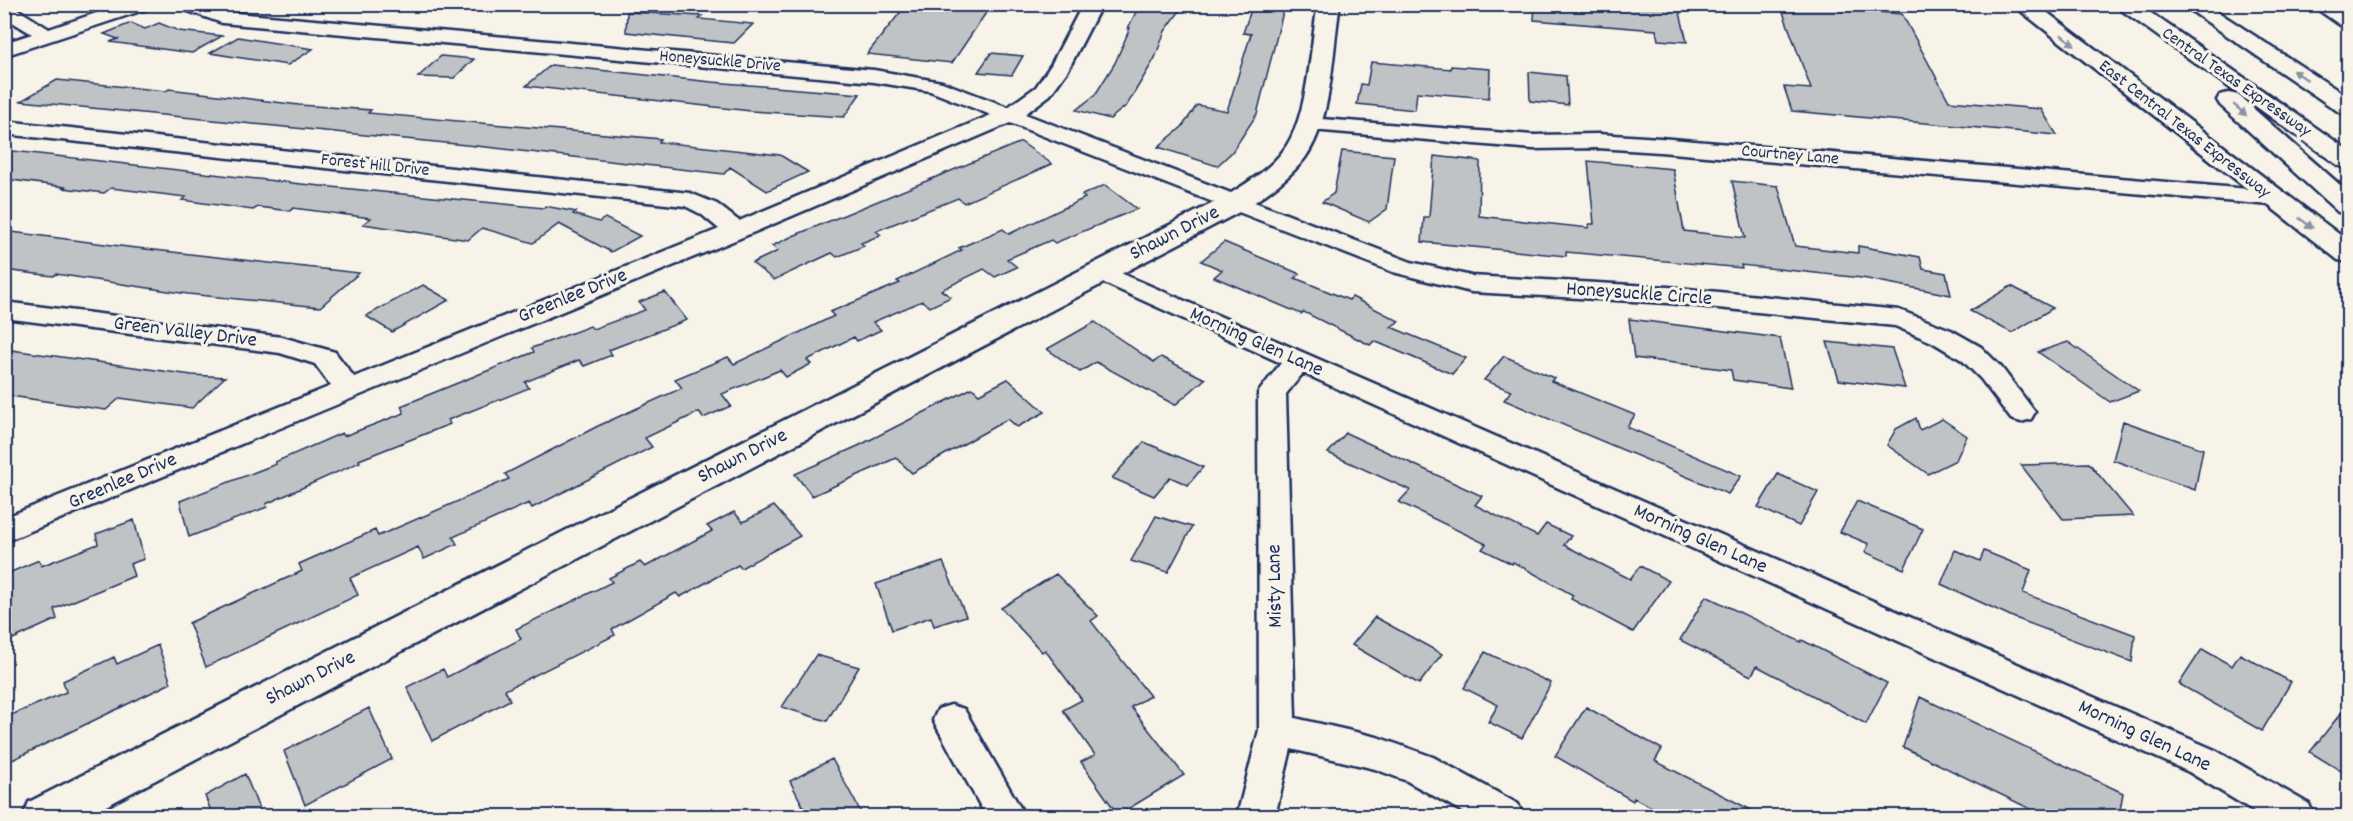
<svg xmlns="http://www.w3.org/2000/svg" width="2353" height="821" viewBox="0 0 2353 821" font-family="Dekko,sans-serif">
	<rect width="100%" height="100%" fill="#f7f3e8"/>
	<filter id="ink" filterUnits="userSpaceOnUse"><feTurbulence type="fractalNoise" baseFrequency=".0167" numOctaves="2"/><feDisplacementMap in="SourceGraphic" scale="12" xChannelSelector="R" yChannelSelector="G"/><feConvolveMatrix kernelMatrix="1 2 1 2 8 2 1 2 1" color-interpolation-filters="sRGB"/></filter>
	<g filter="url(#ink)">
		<path fill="#c0c3c5" stroke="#1b2f5e" stroke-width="1.5" d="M907,4H992L952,63L867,54Z
			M1140,4H1185L1165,31L1155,58L1127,105L1110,119L1076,110L1095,95L1115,63L1130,28H1128Z
			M1253,4H1285L1257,114L1232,152L1217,166L1158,147L1182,127L1197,105L1227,111L1251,34L1243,33Z
			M1535,4H1678L1687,42L1658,40L1656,30L1534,20Z
			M1780,4H1830L1832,8L1902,14L1949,101L2041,109L2057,135L1792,111L1784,87L1811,89Z
			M627,12L702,16L699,19L753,24L734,43L702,40L626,32Z
			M131,23L145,29L159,23L179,31L222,36L192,53L110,42L118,39L104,34Z
			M238,37L313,49L288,65L210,53Z
			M991,53L1023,56L1012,75L978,72Z
			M441,56L474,59L454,78L418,77Z
			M1371,62L1451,69V66L1490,69L1489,98L1417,92L1415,110L1357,104L1361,84L1367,85Z
			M551,65L712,82L860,94L844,117L751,111L526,86Z
			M1529,72L1566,76L1568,105L1530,101Z
			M57,80L166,91L169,89L299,105L371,110L368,113L661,139L659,142L780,155L808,172L767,191L730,167L724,174L486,147L21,101Z
			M1021,142L1052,164L964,203L958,198L876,231L881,235L861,243L864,246L837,257L832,253L774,280L752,263L778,251L772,246L793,236Z
			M4,150L301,184L544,208L545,206L576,212L573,214L599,222L605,218L640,236L611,252L559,224L533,243L482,228L468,240L363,224L371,218L293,208L290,211L258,207L253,210L182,200L186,197L111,188L104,193L63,188L65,187L4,179Z
			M1342,151L1394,156L1387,209L1369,222L1322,202L1334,193Z
			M1434,156L1480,161L1479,216L1589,228V224H1594L1588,161L1673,169L1684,231L1745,238L1732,181L1778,186L1795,246L1858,253V246L1920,257L1923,269L1946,273L1951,295L1862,278L1741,265L1742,268L1566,252V256L1422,242L1424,217H1429Z
			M1105,185L1137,209L1055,243L1051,240L1007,259L1017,267L995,277L984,269L941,290L951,297L930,307L922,301L873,322L881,330L857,341L854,337L807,360L811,364L786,377L780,370L722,394L731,406L703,418L699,412L645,438L652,447L532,508L529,503L453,537L457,544L424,559L418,547L350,578L358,595L206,667L189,623L302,571L299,564L375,530L378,536L509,479L505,474L598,426L682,388L675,379L728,357L734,364L834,316L830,312L900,283L897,281L962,250L959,248L1003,229L1009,234L1085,198L1082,195Z
			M4,231L128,247L359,273L320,307L188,294L56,274L53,276L4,270Z
			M1224,242L1300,274L1295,278L1349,300L1352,297L1399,321L1391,327L1466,358L1452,374L1374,341L1370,345L1304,312L1301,314L1214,277L1222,270L1201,261Z
			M423,285L449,300L392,332L366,316Z
			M2011,286L2053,308L2012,333L1970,311Z
			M665,292L687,320L609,350L612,355L584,366L579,360L525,382L529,388L448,420L450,424L359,460L360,462L266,504L267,507L189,537L180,501L276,464L275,462L342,433L344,436L404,413L401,406L534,352L532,348L590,326L593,329L645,310L639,302Z
			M1629,319L1780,338L1791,388L1733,380L1731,370L1634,358Z
			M1095,322L1154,362L1161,357L1205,379L1175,405L1096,362L1080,372L1047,349Z
			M1827,342L1892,349L1905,388L1839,380Z
			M2068,342L2139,391L2110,402L2038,352Z
			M4,349L192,375L225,377L192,408L120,398L106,410L4,395Z
			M1504,356L1554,378L1551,381L1635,415L1627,427L1741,476L1728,494L1504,400L1511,391L1484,380Z
			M1008,379L1045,412L1017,427L1008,419L912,473L896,458L812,496L795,474L858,446L972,388L979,394Z
			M1916,418L1920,430L1942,419L1967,436L1956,460L1928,474L1887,445L1896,429Z
			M2123,421L2203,449L2195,490L2113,460Z
			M1346,433L1482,496L1475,505L1537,536L1546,524L1571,536L1564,545L1630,579L1640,566L1669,581L1633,632L1571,599L1573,595L1513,562L1512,564L1482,549L1486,544L1399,502L1410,490L1328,453Z
			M1144,442L1203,467L1188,485L1170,477L1154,496L1112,478Z
			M2089,463L2133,516L2063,519L2021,465Z
			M1778,474L1818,492L1799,526L1758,507Z
			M1857,501L1923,529L1904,569L1865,552L1869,544L1840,532Z
			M774,506L800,536L741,568L738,565L680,597L676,593L612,629L615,635L505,690L510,700L432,741L407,687L443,669L447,677L521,639L516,629L612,582L609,578L640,562L645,567L712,531L707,526L734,512L743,522Z
			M1156,516L1192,527L1168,572L1131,561Z
			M134,520L144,559L130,564L134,576L54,609L57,619L4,643V575L39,560L41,566L98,544L96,534Z
			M1955,550L1980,561L1984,551L2031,570L2023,593L2135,635L2132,662L2015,618L1941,584Z
			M943,562L966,616L934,626L931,617L892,630L876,584Z
			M1056,574L1098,616L1091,621L1150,696L1131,707L1184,775L1118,815L1081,762L1095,755L1063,710L1082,700L1045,650L1042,652L1001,608Z
			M1706,596L1801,642L1802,640L1887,683L1866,724L1757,666L1751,676L1680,640Z
			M1375,617L1442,654L1419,684L1352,645Z
			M158,645L171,683L4,764V718L66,692L63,681L114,657L117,664Z
			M2202,649L2232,666L2240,654L2291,682L2262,731L2179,684Z
			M1485,652L1551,683L1522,738L1488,722L1498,705L1464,688Z
			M816,655L859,667L827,721L782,707Z
			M1920,697L2123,793L2119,816H2045L1903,747Z
			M2349,703V776L2310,752Z
			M1586,707L1662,749L1655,761L1763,816H1669L1634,798L1633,801L1555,756Z
			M369,708L392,759L305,805L284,751Z
			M832,759L863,816H808L790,781Z
			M245,774L262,816H213L205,796Z"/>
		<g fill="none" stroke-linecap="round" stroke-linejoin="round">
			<defs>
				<path id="minor" d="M4,4L11,5L49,29L123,4H152L150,8L4,56V43L32,34L4,17Z
					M177,4H205L225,12L874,70L942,82L1008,107L1036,87L1051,65L1083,4H1102L1068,70L1050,95L1025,114L1411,262L1471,276L1668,287L1899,310L1951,330L1981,347L2001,367L2035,412L2031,419L2021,422L2011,419L1981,379L1962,360L1932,342L1895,326L1668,303L1471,292L1393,272L1010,123L745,236L4,542V518L331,386L315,364L280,353L4,318V302L282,337L335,352L354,377L719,229L701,214L685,206L4,134V121L690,193L717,204L739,221L991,115L930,91L874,82L222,23L179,8Z
					M1308,118L1533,135L1598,134L1660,138L2271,191L2279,193L2283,198L2279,203L2271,205L1660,152L1598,148L1533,149L1300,129L1297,124L1300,119Z
					M1100,264L2215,750L2309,804L2314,816H2262L2189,772L1303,373L1286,394L1295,718L1377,737L1433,757L1518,804L1523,816H1470L1407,781L1375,769L1291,749L1275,816H1237L1259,730L1258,393L1281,363L1091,277L1087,272L1091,267Z
					M951,705L964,709L1025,816H986L933,720L938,709Z"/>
				<path id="tertiary" d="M1318,4H1340C1332,51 1333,119 1305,158C1289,179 1266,194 1245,209L87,816H23L29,802L1225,197C1245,184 1268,171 1283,151C1309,117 1310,47 1318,4Z"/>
				<path id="secondary" d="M2012,4H2036L2348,241V262L2338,260Z
					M2310,4H2336L2348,11V26L2340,25Z"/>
				<path id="motorway" d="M2113,4H2138L2348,150V169L2339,166Z
					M2181,4H2206L2348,97V114L2339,112Z
					M2229,93L2238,95L2348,192V214L2338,212L2220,105L2217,100L2220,95Z"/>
			</defs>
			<use href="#minor" stroke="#1b2f5e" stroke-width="5"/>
			<use href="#tertiary" stroke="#1b2f5e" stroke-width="5"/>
			<use href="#secondary" stroke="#1b2f5e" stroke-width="5"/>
			<use href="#motorway" stroke="#1b2f5e" stroke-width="5"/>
			<use href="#minor" fill="#f7f3e8" fill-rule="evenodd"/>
			<use href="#tertiary" fill="#f7f3e8" fill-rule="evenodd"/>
			<use href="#secondary" fill="#f7f3e8" fill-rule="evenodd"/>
			<use href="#motorway" fill="#f7f3e8" fill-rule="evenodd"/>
		</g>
		<defs><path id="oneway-solid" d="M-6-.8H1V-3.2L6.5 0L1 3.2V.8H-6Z" transform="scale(1.5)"/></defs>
		<g fill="#8991a3">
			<use href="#oneway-solid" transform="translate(2068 40) rotate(38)"/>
			<use href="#oneway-solid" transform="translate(2300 75) rotate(-147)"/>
			<use href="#oneway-solid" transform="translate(2240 110) rotate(41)"/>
			<use href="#oneway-solid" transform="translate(2306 223) rotate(36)"/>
		</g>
	</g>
	<g text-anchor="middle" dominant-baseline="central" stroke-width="6" stroke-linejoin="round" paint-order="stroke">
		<g font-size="18" fill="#1b2f5e" stroke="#f7f3e8">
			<text transform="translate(720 62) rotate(5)">Honeysuckle Drive</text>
			<text transform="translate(2236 83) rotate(35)">Central Texas Expressway</text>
			<text transform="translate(2184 130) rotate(38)">East Central Texas Expressway</text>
			<text transform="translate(1790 156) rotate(5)">Courtney Lane</text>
			<text transform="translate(375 166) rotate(6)">Forest Hill Drive</text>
		</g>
		<g font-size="21" fill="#1b2f5e" stroke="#f7f3e8">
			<text transform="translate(1175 234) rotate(-27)">Shawn Drive</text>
			<text transform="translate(1639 295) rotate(4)">Honeysuckle Circle</text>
			<text transform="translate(573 297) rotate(-22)">Greenlee Drive</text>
			<text transform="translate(185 333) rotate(7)">Green Valley Drive</text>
			<text transform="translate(1256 343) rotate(24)">Morning Glen Lane</text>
			<text transform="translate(743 457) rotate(-27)">Shawn Drive</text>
			<text transform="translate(123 482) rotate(-23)">Greenlee Drive</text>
			<text transform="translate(1700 540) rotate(24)">Morning Glen Lane</text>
			<text transform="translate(1276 586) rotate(-91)">Misty Lane</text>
			<text transform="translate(311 679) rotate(-27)">Shawn Drive</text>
			<text transform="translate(2144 737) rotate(25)">Morning Glen Lane</text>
		</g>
	</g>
	<rect width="2353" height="821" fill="none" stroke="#f7f3e8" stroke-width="24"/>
	<rect x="12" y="12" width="2329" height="797" fill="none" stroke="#1b2f5e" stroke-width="2" filter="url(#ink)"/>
</svg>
